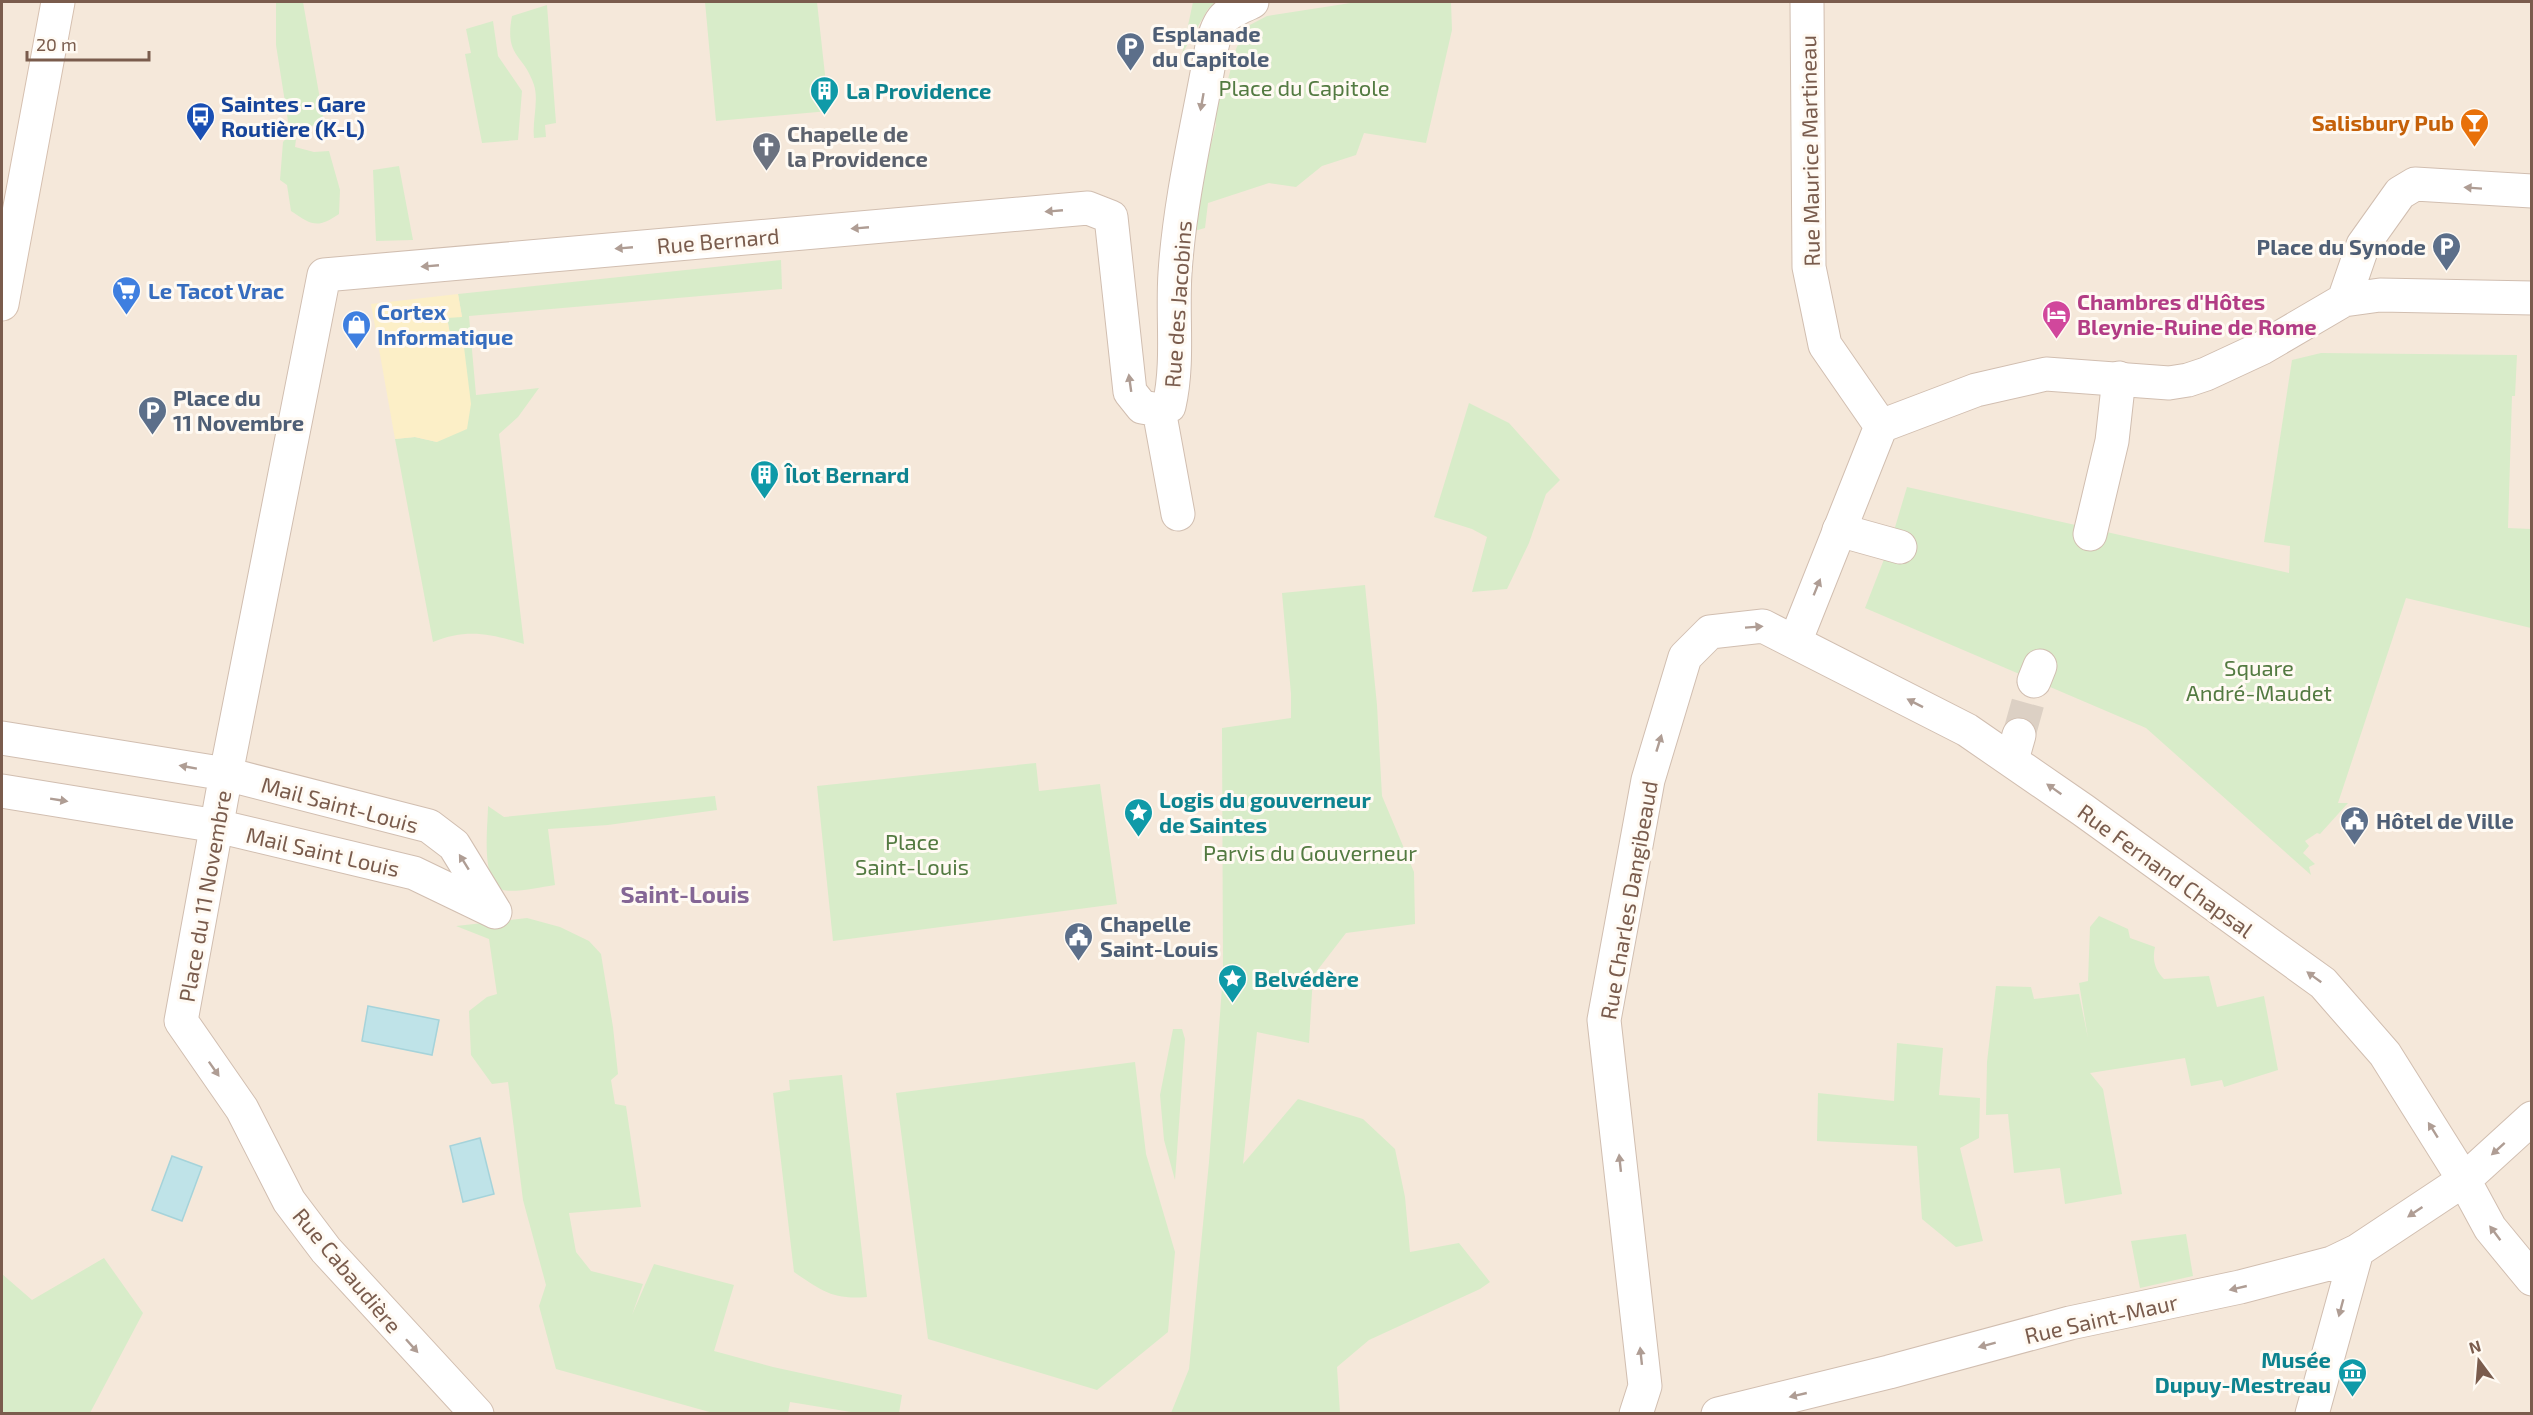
<svg xmlns="http://www.w3.org/2000/svg" width="2533" height="1415" viewBox="0 0 2533 1415" font-family="'Exo 2',sans-serif">
	<rect width="100%" height="100%" fill="#fdf6ec"/>
	<path fill="#f5e8da" d="M2,2H2531V1413H2Z"/>
	<path fill="#d8ecc9" d="M276,2H303L325,128L308,125L297,132L295,147L314,152L329,151L340,190L339,214C317,229 312,225 291,211L287,185L280,180L283,142L290,134L276,45Z
		M705,2H817L829,111L716,121Z
		M1193,2H1216L1208,9L1182,54Z
		M1357,2H1451L1452,30L1426,143L1364,133L1356,155L1322,166L1296,187L1269,183L1208,203L1205,228L1194,231L1201,182L1216,125L1211,98L1227,83L1236,49L1246,27L1267,16Z
		M547,5L556,123L545,125L546,137L534,138C532,121 539,101 534,85C524,53 504,58 512,16Z
		M493,21L498,56L522,91L518,140L482,143L465,54L471,53L466,29Z
		M399,166L413,240L376,241L373,170Z
		M781,260L782,289L469,316L476,395L539,388L518,417L499,434L524,644C491,634 467,628 433,642L395,439L415,437L437,442L462,339L451,340L447,317H462L458,294Z
		M2321,353L2517,355L2515,396H2512L2508,528L2531,529V628L2406,598L2338,803H2348L2320,834L2317,833L2305,841L2309,846L2303,853L2315,864L2309,867L2311,875L2146,728L1865,608L1890,544L1907,487L2289,573L2290,546L2264,542L2292,360Z
		M1469,403L1509,423L1560,480L1546,494L1529,543L1507,589L1472,592L1487,537L1472,529L1434,517Z
		M1365,585L1377,705L1382,796L1414,872L1415,924L1346,933L1313,976L1309,1043L1257,1032L1243,1164L1298,1099L1363,1119L1395,1149L1405,1197L1410,1252L1459,1243L1490,1282L1480,1289L1369,1340L1337,1367L1340,1413H1171L1189,1369L1209,1162L1223,974L1222,728L1291,718V694L1282,593Z
		M1036,763L1039,791L1100,784L1117,904L833,941L817,786Z
		M715,796L717,810L608,825L548,829L555,885C543,887 513,893 503,890C480,882 488,826 488,806L504,817Z
		M2099,916L2128,929L2130,938L2155,947C2152,960 2155,970 2164,979L2209,976L2217,1007L2264,996L2278,1070L2224,1087L2222,1080L2191,1086L2185,1058L2090,1073L2103,1089L2122,1194L2065,1204L2060,1168L2014,1173L2008,1114L1986,1115L1987,1062L1996,986L2031,987L2034,999L2079,994L2088,1038L2079,983L2088,981L2090,927Z
		M527,918L560,927L589,941L601,954L613,1027L618,1074L611,1080L615,1104L626,1106L641,1207L569,1213L576,1252L591,1271L643,1284L632,1315L654,1264L734,1285L714,1351L773,1367L902,1395L899,1413H857L790,1402L788,1413H713L556,1369L539,1306L546,1285L523,1200L508,1082L492,1084L471,1055L469,1011L487,997L497,994L489,939L456,926Z
		M1173,1029H1182L1185,1039L1175,1180L1164,1140L1160,1095Z
		M1897,1043L1943,1048L1939,1095L1980,1098L1979,1138L1960,1148L1983,1241L1956,1247L1922,1219L1917,1146L1817,1141L1818,1093L1894,1101Z
		M1135,1062L1146,1154L1175,1252L1168,1332L1097,1390L928,1339L896,1093Z
		M842,1075L867,1297C832,1300 821,1290 794,1272L773,1093L790,1090L789,1080Z
		M2186,1234L2193,1276L2140,1288L2131,1241Z
		M104,1258L143,1313L90,1413H2V1274L32,1300Z"/>
	<path fill="#fcefc7" d="M458,294L462,317L447,318L451,340L463,339L471,404L467,429L437,442L415,437L395,439L371,304Z"/>
	<path fill="#bfe3e8" stroke="#a5d3da" stroke-width="1.5" d="M368,1006L439,1020L432,1055L362,1041Z
		M480,1138L494,1194L463,1202L450,1146Z
		M172,1156L202,1167L182,1221L152,1210Z"/>
	<g fill="none" stroke-linecap="round" stroke-linejoin="round">
		<path stroke="#dcd0c4" stroke-width="33" stroke-dasharray="33 16" stroke-linecap="butt" d="M2019,735L2034,681"/>
		<defs>
			<path id="pedestrian" d="M1839,530L1900,547
				M2090,534L2112,441L2119,378
				M2034,681L2040,666
				M2012,760L2019,735"/>
			<path id="minor" d="M1807,2L1809,267L1825,345L1881,426
				M2344,300L2363,245L2400,193L2415,184L2532,191
				M1159,410L1178,514
				M1881,426L1976,390L2046,374L2169,383L2188,380L2206,374L2262,348L2344,300L2380,295L2532,298
				M1795,642L1881,426
				M2,738L226,774L429,826L454,845L495,912
				M2,791L217,826L414,873L495,912
				M477,1414L326,1250L289,1201L242,1109L181,1021L226,774L324,275L1088,208L1111,217L1130,392L1142,407L1159,410L1169,406C1179,362 1172,317 1175,273C1180,197 1199,121 1212,46C1219,16 1225,14 1252,2
				M1636,1414L1645,1386L1604,1020L1648,780L1685,657L1710,632L1763,626L1967,730L2083,810L2323,983L2385,1054L2464,1180L2490,1228L2532,1279
				M1718,1414L1889,1372L2070,1323L2240,1287L2332,1263L2357,1251L2464,1180L2532,1118
				M2312,1414L2357,1251"/>
			<path id="secondary" d="M2,304L58,2"/>
		</defs>
		<use href="#pedestrian" stroke="#d1beb0" stroke-width="35"/>
		<use href="#minor" stroke="#d1beb0" stroke-width="35"/>
		<use href="#secondary" stroke="#d6c0b0" stroke-width="35"/>
		<use href="#pedestrian" stroke="#fff" stroke-width="33"/>
		<use href="#minor" stroke="#fff" stroke-width="33"/>
		<use href="#secondary" stroke="#fff" stroke-width="33"/>
	</g>
	<defs><path id="oneway-solid" d="M-6-.8H1V-3.2L6.5 0L1 3.2V.8H-6Z" transform="scale(1.5)"/></defs>
	<g fill="#af9d94">
		<use href="#oneway-solid" transform="translate(1202 102) rotate(100)"/>
		<use href="#oneway-solid" transform="translate(2473 188) rotate(-176)"/>
		<use href="#oneway-solid" transform="translate(1054 211) rotate(175)"/>
		<use href="#oneway-solid" transform="translate(860 228) rotate(175)"/>
		<use href="#oneway-solid" transform="translate(624 248) rotate(175)"/>
		<use href="#oneway-solid" transform="translate(430 266) rotate(175)"/>
		<use href="#oneway-solid" transform="translate(1130 383) rotate(-98)"/>
		<use href="#oneway-solid" transform="translate(1817 587) rotate(-68)"/>
		<use href="#oneway-solid" transform="translate(1754 627) rotate(-4)"/>
		<use href="#oneway-solid" transform="translate(1915 703) rotate(-153)"/>
		<use href="#oneway-solid" transform="translate(1659 743) rotate(-73)"/>
		<use href="#oneway-solid" transform="translate(188 767) rotate(-170)"/>
		<use href="#oneway-solid" transform="translate(2054 789) rotate(-145)"/>
		<use href="#oneway-solid" transform="translate(59 800) rotate(9)"/>
		<use href="#oneway-solid" transform="translate(464 862) rotate(-122)"/>
		<use href="#oneway-solid" transform="translate(2314 977) rotate(-144)"/>
		<use href="#oneway-solid" transform="translate(214 1069) rotate(55)"/>
		<use href="#oneway-solid" transform="translate(2433 1130) rotate(-122)"/>
		<use href="#oneway-solid" transform="translate(2498 1149) rotate(138)"/>
		<use href="#oneway-solid" transform="translate(1620 1163) rotate(-96)"/>
		<use href="#oneway-solid" transform="translate(2415 1212) rotate(146)"/>
		<use href="#oneway-solid" transform="translate(2495 1233) rotate(-127)"/>
		<use href="#oneway-solid" transform="translate(2238 1288) rotate(167)"/>
		<use href="#oneway-solid" transform="translate(2341 1308) rotate(105)"/>
		<use href="#oneway-solid" transform="translate(1987 1345) rotate(165)"/>
		<use href="#oneway-solid" transform="translate(412 1346) rotate(48)"/>
		<use href="#oneway-solid" transform="translate(1641 1356) rotate(-96)"/>
		<use href="#oneway-solid" transform="translate(1798 1395) rotate(167)"/>
	</g>
	<defs>
		<symbol id="parking-pin" viewBox="-11 -11 22 30"><path d="M0 17L-7.5 6A9.5 9.5 0 1 1 7.5 6Z" fill="#5c6f8a" stroke="#fffaf3"/><path d="M-3.5-5.5H1a3.5 3.5 0 0 1 0 7H-1V5.5H-3.5ZM-1-3.4V-.6H.8a1.4 1.4 0 0 0 0-2.8Z" fill="#fff"/></symbol>
		<symbol id="building-pin" viewBox="-11 -11 22 30"><path d="M0 17L-7.5 6A9.5 9.5 0 1 1 7.5 6Z" fill="#0f9aa8" stroke="#fffaf3"/><path d="M-4-6H4V6H1V3H-1V6H-4ZM-2.5-4.3h1.7v1.8h-1.7ZM.8-4.3h1.7v1.8H.8ZM-2.5-1h1.7V.8h-1.7ZM.8-1h1.7V.8H.8Z" fill="#fff"/></symbol>
		<symbol id="bus-pin" viewBox="-11 -11 22 30"><path d="M0 17L-7.5 6A9.5 9.5 0 1 1 7.5 6Z" fill="#1a4fb4" stroke="#fffaf3"/><path d="M-5-6H5V4H4V6H2V4H-2V6H-4V4H-5ZM-3.5-4V0h7V-4ZM-3.5 1.2v1.5H-2V1.2ZM2 1.2v1.5H3.5V1.2Z" fill="#fff"/></symbol>
		<symbol id="bar-pin" viewBox="-11 -11 22 30"><path d="M0 17L-7.5 6A9.5 9.5 0 1 1 7.5 6Z" fill="#e8710a" stroke="#fffaf3"/><path d="M-6-5H6L.8 .8V4.5H3.5V6h-7V4.5H-.8V.8Z" fill="#fff"/></symbol>
		<symbol id="church-pin" viewBox="-11 -11 22 30"><path d="M0 17L-7.5 6A9.5 9.5 0 1 1 7.5 6Z" fill="#6b7280" stroke="#fffaf3"/><path d="M-1.2-6h2.4v3.5h3.3v2.4h-3.3V6h-2.4V-.1h-3.3v-2.4h3.3Z" fill="#fff"/></symbol>
		<symbol id="supermarket-pin" viewBox="-11 -11 22 30"><path d="M0 17L-7.5 6A9.5 9.5 0 1 1 7.5 6Z" fill="#3f7fe0" stroke="#fffaf3"/><path d="M-6-5.5h2.5l.6 2H6L4.5 2H-2.5L-4.4-4H-6ZM-1.5 3.2a1.3 1.3 0 1 0 .1 0ZM3 3.2a1.3 1.3 0 1 0 .1 0Z" fill="#fff"/></symbol>
		<symbol id="hotel-pin" viewBox="-11 -11 22 30"><path d="M0 17L-7.5 6A9.5 9.5 0 1 1 7.5 6Z" fill="#d1479c" stroke="#fffaf3"/><path d="M-6-4.5h1.5V1H6V5H4.5V3h-9V5H-6ZM-4 0a1.8 1.8 0 1 1 3.6 0ZM.5 0V-2.5h3Q6-2.5 6 0Z" fill="#fff"/></symbol>
		<symbol id="shop-pin" viewBox="-11 -11 22 30"><path d="M0 17L-7.5 6A9.5 9.5 0 1 1 7.5 6Z" fill="#3f7fe0" stroke="#fffaf3"/><path d="M-5-2.5h2.3a2.7 3.5 0 0 1 5.4 0H5L5.5 6h-11ZM-1.5-2.5h3a1.5 2.3 0 0 0-3 0Z" fill="#fff"/></symbol>
		<symbol id="sight-pin" viewBox="-11 -11 22 30"><path d="M0 17L-7.5 6A9.5 9.5 0 1 1 7.5 6Z" fill="#0f9aa8" stroke="#fffaf3"/><path d="M0-6L1.8-2.2L6-1.7L2.9 1.2L3.7 5.4L0 3.3L-3.7 5.4L-2.9 1.2L-6-1.7L-1.8-2.2Z" fill="#fff"/></symbol>
		<symbol id="civic-pin" viewBox="-11 -11 22 30"><path d="M0 17L-7.5 6A9.5 9.5 0 1 1 7.5 6Z" fill="#5c6f8a" stroke="#fffaf3"/><path d="M-.6-6.5H3V-4.5H.6V-3L4-1V1h2V6H-6V1h2V-1L-.6-3ZM-1.2 2.5V6h2.4V2.5Z" fill="#fff"/></symbol>
		<symbol id="museum-pin" viewBox="-11 -11 22 30"><path d="M0 17L-7.5 6A9.5 9.5 0 1 1 7.5 6Z" fill="#0f9aa8" stroke="#fffaf3"/><path d="M0-6L6-3V-2H-6V-3ZM-5-1h2V3h-2ZM-1-1h2V3h-2ZM3-1h2V3H3ZM-6 4H6V6H-6Z" fill="#fff"/></symbol>
	</defs>
	<g fill-rule="evenodd">
		<use href="#parking-pin" x="1114" y="30" width="33" height="45"/>
		<use href="#building-pin" x="808" y="74" width="33" height="45"/>
		<use href="#bus-pin" x="184" y="100" width="33" height="45"/>
		<use href="#bar-pin" x="2458" y="106" width="33" height="45"/>
		<use href="#church-pin" x="750" y="130" width="33" height="45"/>
		<use href="#parking-pin" x="2430" y="230" width="33" height="45"/>
		<use href="#supermarket-pin" x="110" y="274" width="33" height="45"/>
		<use href="#hotel-pin" x="2040" y="298" width="33" height="45"/>
		<use href="#shop-pin" x="340" y="308" width="33" height="45"/>
		<use href="#parking-pin" x="136" y="394" width="33" height="45"/>
		<use href="#building-pin" x="748" y="458" width="33" height="45"/>
		<use href="#sight-pin" x="1122" y="796" width="33" height="45"/>
		<use href="#civic-pin" x="2338" y="804" width="33" height="45"/>
		<use href="#civic-pin" x="1062" y="920" width="33" height="45"/>
		<use href="#sight-pin" x="1216" y="962" width="33" height="45"/>
		<use href="#museum-pin" x="2336" y="1356" width="33" height="45"/>
	</g>
	<g text-anchor="middle" dominant-baseline="central" stroke-width="6" stroke-linejoin="round" paint-order="stroke">
		<g font-size="22" font-weight="bold" fill="#4e5e75" stroke="#fffaf3" text-anchor="start">
			<text x="1152" y="33">Esplanade<tspan x="1152" dy="25">du Capitole</tspan></text>
			<text x="2426" y="246" text-anchor="end">Place du Synode</text>
			<text x="173" y="397">Place du<tspan x="173" dy="25">11 Novembre</tspan></text>
			<text x="2376" y="820">Hôtel de Ville</text>
			<text x="1100" y="923">Chapelle<tspan x="1100" dy="25">Saint-Louis</tspan></text>
		</g>
		<g font-size="22" fill="#537a41" stroke="#fffaf3">
			<text x="1304" y="87">Place du Capitole</text>
			<text x="2259" y="667">Square<tspan x="2259" dy="25">André-Maudet</tspan></text>
			<text x="912" y="841">Place<tspan x="912" dy="25">Saint-Louis</tspan></text>
			<text x="1310" y="852">Parvis du Gouverneur</text>
		</g>
		<g font-size="22" font-weight="bold" fill="#0d838f" stroke="#fffaf3" text-anchor="start">
			<text x="846" y="90">La Providence</text>
			<text x="785" y="474">Îlot Bernard</text>
			<text x="1159" y="799">Logis du gouverneur<tspan x="1159" dy="25">de Saintes</tspan></text>
			<text x="1254" y="978">Belvédère</text>
			<text x="2331" y="1359" text-anchor="end">Musée<tspan x="2331" dy="25">Dupuy-Mestreau</tspan></text>
		</g>
		<g font-size="22" font-weight="bold" fill="#164399" stroke="#fffaf3" text-anchor="start">
			<text x="221" y="103">Saintes - Gare<tspan x="221" dy="25">Routière (K-L)</tspan></text>
		</g>
		<g font-size="22" font-weight="bold" fill="#c56008" stroke="#fffaf3" text-anchor="end">
			<text x="2454" y="122">Salisbury Pub</text>
		</g>
		<g font-size="22" font-weight="bold" fill="#5b616d" stroke="#fffaf3" text-anchor="start">
			<text x="787" y="133">Chapelle de<tspan x="787" dy="25">la Providence</tspan></text>
		</g>
		<g font-size="22" fill="#7a5c4d" stroke="#fffaf3">
			<text transform="translate(1809 151) rotate(-91)">Rue Maurice Martineau</text>
			<text transform="translate(718 240) rotate(-5)">Rue Bernard</text>
			<text transform="translate(1177 304) rotate(-86)">Rue des Jacobins</text>
			<text transform="translate(340 804) rotate(15)">Mail Saint-Louis</text>
			<text transform="translate(323 851) rotate(13)">Mail Saint Louis</text>
			<text transform="translate(2166 870) rotate(36)">Rue Fernand Chapsal</text>
			<text transform="translate(204 896) rotate(-80)">Place du 11 Novembre</text>
			<text transform="translate(1628 900) rotate(-80)">Rue Charles Dangibeaud</text>
			<text transform="translate(348 1270) rotate(50)">Rue Cabaudière</text>
			<text transform="translate(2101 1318) rotate(-13)">Rue Saint-Maur</text>
		</g>
		<g font-size="22" font-weight="bold" fill="#366cbe" stroke="#fffaf3" text-anchor="start">
			<text x="148" y="290">Le Tacot Vrac</text>
			<text x="377" y="311">Cortex<tspan x="377" dy="25">Informatique</tspan></text>
		</g>
		<g font-size="22" font-weight="bold" fill="#b23c85" stroke="#fffaf3" text-anchor="start">
			<text x="2077" y="301">Chambres d'Hôtes<tspan x="2077" dy="25">Bleynie-Ruine de Rome</tspan></text>
		</g>
		<g font-size="24" font-weight="bold" fill="#846695" stroke="#fffaf3">
			<text x="685" y="893">Saint-Louis</text>
		</g>
	</g>
	<rect width="2533" height="1415" fill="none" stroke="#7a5c4d" stroke-width="6"/>
	<g transform="translate(2479 1361) rotate(344)" stroke="#fffaf3" stroke-width="4.5" paint-order="stroke">
	<path d="M0-4.5L10 22L0 15L-10 22Z" fill="#7a5c4d"/>
	<text y="-9" font-size="16" font-weight="bold" text-anchor="middle" fill="#7a5c4d">N</text>
	</g>
	<path d="M27 51v9h122v-9" fill="none" stroke="#7a5c4d" stroke-width="3"/>
	<text x="36" y="51" font-size="18" fill="#7a5c4d" stroke="#fffaf3" stroke-width="4.5" paint-order="stroke">20 m</text>
</svg>
